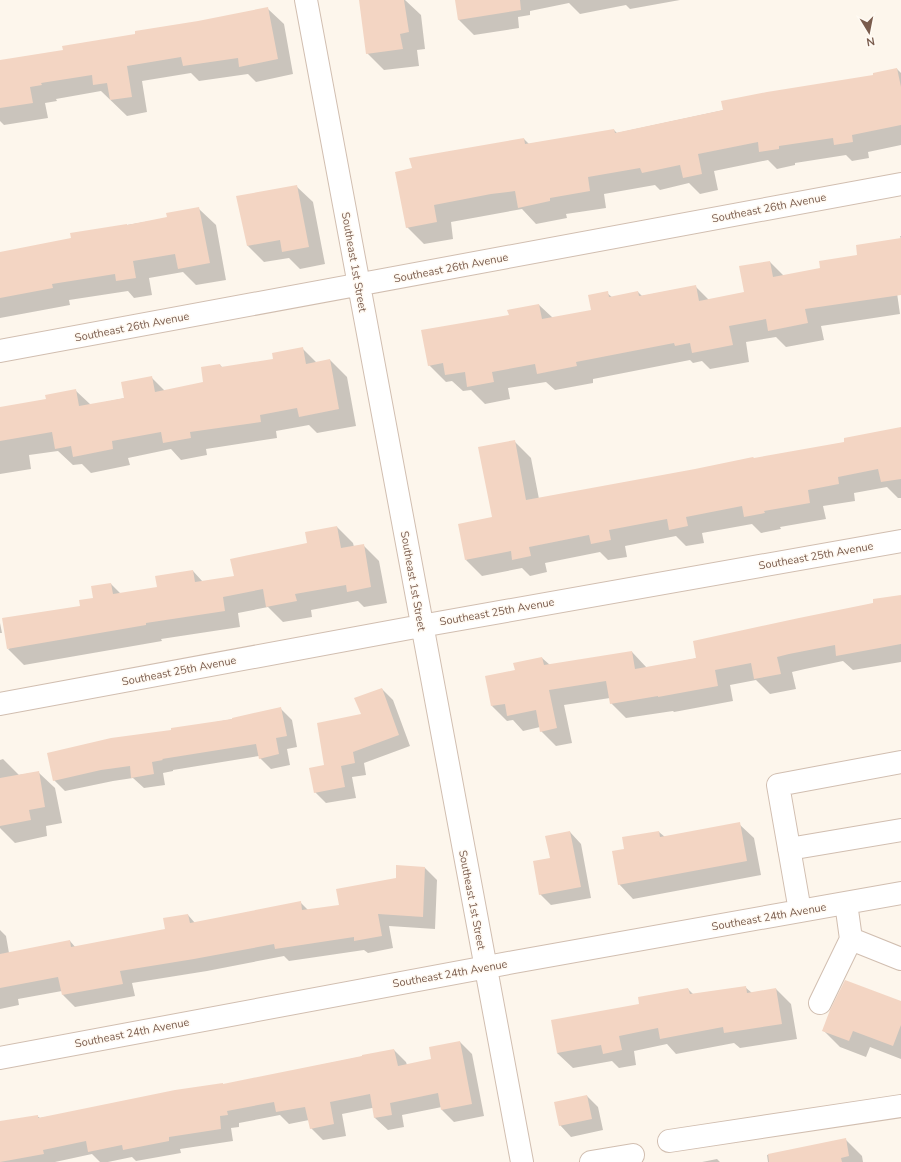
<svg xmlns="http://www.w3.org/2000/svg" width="901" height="1162" viewBox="0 0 901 1162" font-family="'Nunito Sans',sans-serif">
	<rect width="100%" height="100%" fill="#fdf6ec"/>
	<path fill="#0003" d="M360,0H405L421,15L425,49L417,50L419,66L384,70L367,53Z
		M456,0H680L630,9L626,5L580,14L569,3L530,11V15L518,17L519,28L474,35L459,20Z
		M268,9L284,24L293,74L256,82L248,74L199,81L191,73L142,81L147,112L127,116L101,91L56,99L57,101L45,103L48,118L4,125L0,121V61L64,51L198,22Z
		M897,69L901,73V145L868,152L869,158L852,161L846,155L795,163V165L777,169L768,160L714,171L718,190L700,194L689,183L660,190L655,185L604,194L606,208L566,214L567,218L536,224L522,209L451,222L453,239L424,244L407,227L396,173L524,139L529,144L614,130L617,133L724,110L875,76Z
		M296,186L313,202L325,264L300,269L289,258L264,262L247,245Z
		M199,209L216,225L226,280L196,285L183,272L149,278L152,295L134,298L128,291L69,300L70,305L0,318V253L72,239L127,225L168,218Z
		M900,236H901V293H897L900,314L821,326L824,340L786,347L776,337L746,342L749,362L710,369L702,361L693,363L690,360L593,379V383L555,390L546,382L508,388L510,399L485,404L471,390L463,391L452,381L446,382L429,365L510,316L539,305L553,318L592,311L607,293L613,298L638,292L642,296L695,286L709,300L745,293L770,262L784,276L821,269L901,239Z
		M302,348L317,363L330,360L347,377L356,426L317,433L309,425L276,431L277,438L206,449L207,455L181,460L171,449L128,458L130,465L91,473L82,464L73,465L58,451L29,455L31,469L0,474V408L47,400L75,390L91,405L125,398L151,377L165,391L205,383L220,365L223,368L274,360Z
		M901,428V498H898L887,487L854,493L855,501L823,506L826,519L780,527L781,529L761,533L752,524L702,533L704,543L686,546L676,536L625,546L627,557L608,560L600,552L545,563L547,572L530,576L522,568L482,576L466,560L493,518L515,442L531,458L539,499L754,459L846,443Z
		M337,527L353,543L354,547L363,545L379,561L387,603L364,607L358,601L311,610L312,617L283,622L268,607L238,613L240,627L161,639L162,641L24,665L8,649L94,599L111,584L121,594L158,588L193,571L203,582L235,577L308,544Z
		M901,596V662L853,670L843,661L805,669L792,672L796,689L770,694L756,680L730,685L733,701L674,712L673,711L626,718L611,703L610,698L564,705L572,743L556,746L541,731L540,727L523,731L513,720L507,721L492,706L486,677L516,671L542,658L550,665L632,652L647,668L698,658Z
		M0,623L2,633H0Z
		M382,689L393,700L410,746L364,763L366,775L352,777L356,798L326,803L315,792L325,766Z
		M281,709L292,720L297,747L287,749L290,765L271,769L260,758L259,756L173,770V771L163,773L165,785L144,788L133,778L113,781L65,791L54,780L172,730L233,719Z
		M3,759L19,775L38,772L55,788L62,823L46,826L47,836L15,843L0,828V760Z
		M739,824L754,838L761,875L633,899L619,884L625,849L659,832L665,837Z
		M570,832L581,844L591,898L551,905L540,894L551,858Z
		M425,868L437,880L435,929L389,926L393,948L368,953L364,950L289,961L284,956L207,971L132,983L135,996L75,1007L63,995L62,991L18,999L19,1005L0,1009V930L6,936L9,953L70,941L76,948L166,930L188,915L195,923L300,902L308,910L340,906L397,879Z
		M745,987L752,993L776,989L791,1004L797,1039L740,1048L734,1043L676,1054L667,1044L634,1051L636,1065L619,1068L612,1061L573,1068L557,1053L640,1005L688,989L694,995Z
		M901,1002V1059L870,1047L866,1057L840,1047L823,1030Z
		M460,1042L472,1054L484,1116L454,1122L442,1110V1107L402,1115L404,1127L388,1130L375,1118L373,1108H372L342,1114L346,1136L323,1140L311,1128L309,1120L289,1124L280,1115L239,1123V1127L231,1128L233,1141L180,1149L181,1153L136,1161L132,1157L108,1162H100L92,1154L55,1162H0V1122L37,1116L40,1118L224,1085L394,1050L406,1062L407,1065L433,1060Z
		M587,1096L598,1107L603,1130L571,1137L560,1125Z
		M845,1139L862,1156L863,1162H768L767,1155Z
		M717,1159L720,1162H702Z"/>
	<path fill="#f3d5c3" d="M359,0H404L409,32L400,34L403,49L366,54Z
		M455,0H520L521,10L458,20Z
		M268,7L278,59L239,67L238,58L183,66L181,57L127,66L132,97L110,100L107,83L93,85L92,75L41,83L42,85L30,87L33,103L0,108V60L63,50L62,46L135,34V31L198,21Z
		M897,68L901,87V125L852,135L853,142L834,145L833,138L779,146V149L759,152L758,142L698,154L702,174L683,178L680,165L642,173L640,168L588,177L590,191L550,198V201L518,208L515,191L491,194L434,205L437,222L406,228L395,172L412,168L409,158L524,138L525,144L614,129L615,133L723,110L721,101L767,92L873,75V73Z
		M297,185L309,247L282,252L280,240L247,246L236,196Z
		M199,207L210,263L178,269L175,254L133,261L136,278L116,281L115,274L52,284L53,288L0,298V252L71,238L70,233L127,224V225L167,217L166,213Z
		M901,238V295L805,309L808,323L768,331L766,319L729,326L733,345L692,353L690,343L675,346L674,343L576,362L577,366L537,374L535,364L492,372L494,382L467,387L465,372L445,375L443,363L428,366L421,330L509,315L507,310L539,304L542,319L591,310L588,295L608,291L609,297L638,291L639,296L696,285L699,301L744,292L739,266L770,261L773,277L820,268L819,261L857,255L856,245Z
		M303,347L306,364L330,359L339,409L299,417L297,408L260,415L261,422L190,432L191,438L163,443L161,432L112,441L113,449L73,457L71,446L55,449L52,432L0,441V407L46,399L45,395L76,389L79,406L124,398L121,382L152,376L155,392L203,382L201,367L220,364L221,367L273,359L272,353Z
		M901,427V479L881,482L878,469L838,477L839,484L808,490L810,503L764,511L765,513L744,517L742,506L686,517L688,526L669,530L667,519L609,530L611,540L591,544L589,535L529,547L531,556L512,560L511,551L465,560L458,524L492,517L478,447L515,440L526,500L695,469L753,457L754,458L844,442V438Z
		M337,526L341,548L364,544L371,587L347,592L346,585L295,594L297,601L266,607L263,589L223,597L225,611L146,623V625L7,649L2,618L80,606L79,600L93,598L91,586L111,583L113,594L157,587L155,576L193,570L195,582L234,576L230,559L307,543L305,532Z
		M901,595V644L836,656L835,645L789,654L777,657L781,674L754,679L751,663L715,670L718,686L658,697V696L610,704L606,681L549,690L557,728L540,732L536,710L507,716L505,704L491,706L485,676L515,670L513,663L542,657L544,665L632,651L635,669L696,658L693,641L799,618L873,603V599Z
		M382,688L399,735L353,752L355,763L341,766L345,787L314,793L309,768L324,765L317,723L361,714L354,698Z
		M281,707L287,736L276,738L279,754L259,759L256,744L162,759L163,760L152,762L154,774L131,778L130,766L101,770L53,781L47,753L111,738L171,730V728L232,719V718Z
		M39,771L45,807L29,810L31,820L0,826V778Z
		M740,822L747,861L618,885L612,851L624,849L622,837L659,831L660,837Z
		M570,831L581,887L539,895L533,861L550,858L545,836Z
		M396,865L425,867L423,917L378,914L382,936L354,941V937L275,949L274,944L194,959L120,971L123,984L62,995L58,977L0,988V954L70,940L71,947L165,929L163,918L188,914L190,923L301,901L302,910L339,905L336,889L396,878Z
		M845,980L901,1001V1025L893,1046L853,1031L849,1041L822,1031L830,1010Z
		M746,986L747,993L776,988L782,1024L724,1033L723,1027L660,1039L658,1028L619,1036L622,1050L603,1054L601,1045L557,1053L551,1020L639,1004L638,997L688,988L690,994Z
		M460,1041L472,1104L441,1110L438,1093L390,1103L392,1115L374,1118L370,1094L330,1102L334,1124L310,1129L305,1107L276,1112L274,1102L227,1111L228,1115L220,1116L221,1129L169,1137V1141L123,1150L122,1145L88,1152L86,1141L43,1150L44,1154L0,1162V1121L38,1115V1118L175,1090L223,1083V1084L362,1056V1055L394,1049L398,1066L431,1059L429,1047Z
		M587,1095L592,1119L559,1126L554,1102Z
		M846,1138L849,1156L841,1158L842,1162H769L768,1154Z"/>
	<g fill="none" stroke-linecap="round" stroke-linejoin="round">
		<defs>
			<path id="minor" d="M306,0L522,1162
				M0,351L901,184
				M0,704L421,626L901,541
				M789,849L901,830
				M800,911L778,785L901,762
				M851,939L901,959
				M820,1003L851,939L846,903
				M0,1058L514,962L901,893
				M669,1141L901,1106
				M591,1162L633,1155"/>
		</defs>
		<use href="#minor" stroke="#d1beb0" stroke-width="24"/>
		<use href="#minor" stroke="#fff" stroke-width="22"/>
	</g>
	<g text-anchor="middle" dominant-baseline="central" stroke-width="3" stroke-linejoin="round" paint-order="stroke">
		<g font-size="11" fill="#7a5c4d" stroke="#fffaf3">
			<text transform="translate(769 208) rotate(-11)">Southeast 26th Avenue</text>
			<text transform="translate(354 262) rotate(80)">Southeast 1st Street</text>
			<text transform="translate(451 268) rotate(-11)">Southeast 26th Avenue</text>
			<text transform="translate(132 327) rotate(-11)">Southeast 26th Avenue</text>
			<text transform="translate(816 556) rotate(-10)">Southeast 25th Avenue</text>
			<text transform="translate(413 581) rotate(80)">Southeast 1st Street</text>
			<text transform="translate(497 612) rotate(-10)">Southeast 25th Avenue</text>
			<text transform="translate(179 671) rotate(-11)">Southeast 25th Avenue</text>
			<text transform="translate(472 900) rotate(79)">Southeast 1st Street</text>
			<text transform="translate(769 917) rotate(-10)">Southeast 24th Avenue</text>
			<text transform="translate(450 974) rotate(-10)">Southeast 24th Avenue</text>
			<text transform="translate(132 1033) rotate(-11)">Southeast 24th Avenue</text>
		</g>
	</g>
	<g transform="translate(869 32) rotate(170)" stroke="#fffaf3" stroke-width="3" paint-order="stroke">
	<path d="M0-3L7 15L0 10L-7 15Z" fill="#7a5c4d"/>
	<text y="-6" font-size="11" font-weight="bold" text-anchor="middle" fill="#7a5c4d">N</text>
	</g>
</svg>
